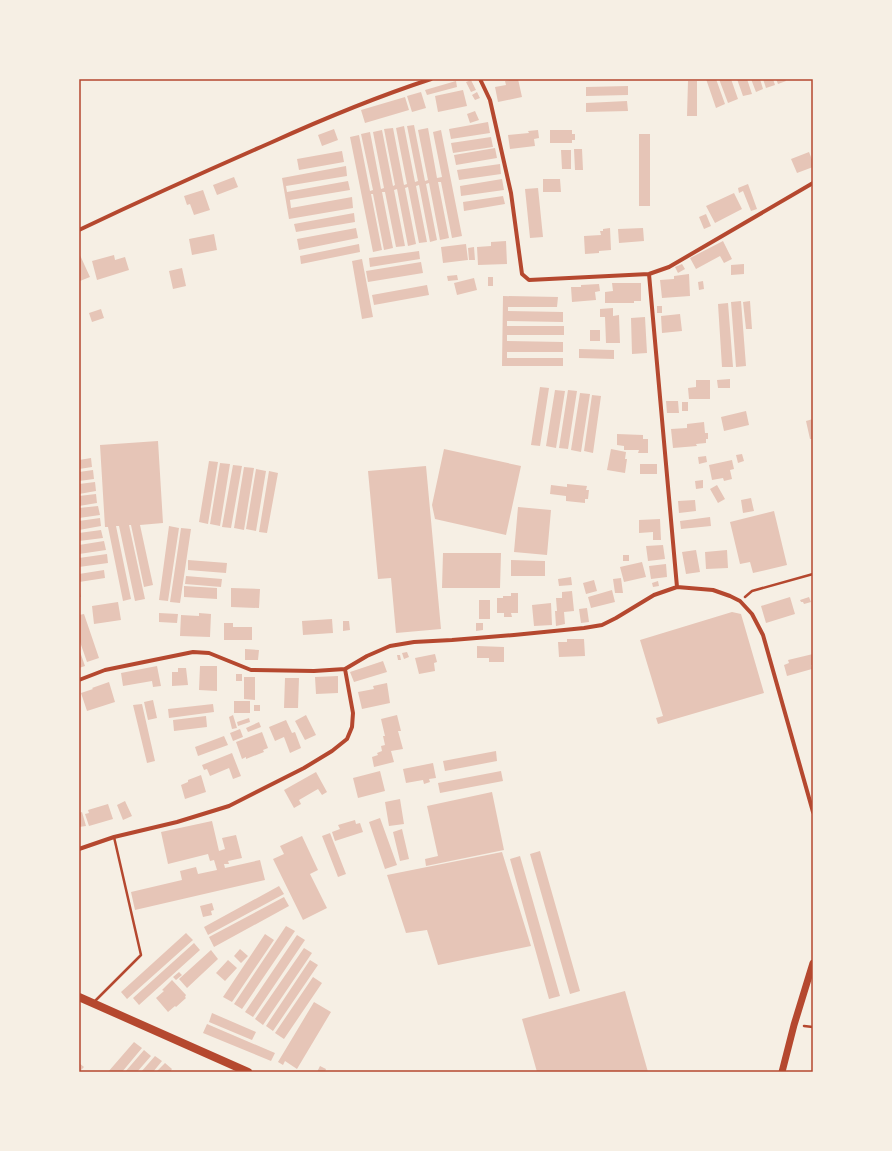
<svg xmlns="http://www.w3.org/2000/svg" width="892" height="1151" viewBox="0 0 892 1151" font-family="Rubik,sans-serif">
	<rect width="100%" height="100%" fill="#f6efe4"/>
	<path fill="#e6c5b7" d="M514,79H518L522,97L498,102L495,87L506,85L505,81Z
		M706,79H716L725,104L716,108Z
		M719,79H731L738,99L728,103Z
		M737,79H747L752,94L743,96Z
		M751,79H760L763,89L756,92Z
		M763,79H773L775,85L766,88Z
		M776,79H785L786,81L778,84Z
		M471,80L476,90L471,92L466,82Z
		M456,81L457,87L427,95L425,90Z
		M688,81H697V116H687Z
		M628,86V95L586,96V87Z
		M463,90L467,106L438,112L435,96Z
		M421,92L426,108L412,112L407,96Z
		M477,92L480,98L475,100L472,95Z
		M405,97L409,110L365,123L361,110Z
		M627,101L628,111L586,112V103Z
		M475,111L479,120L470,123L467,114Z
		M488,122L490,133L451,139L449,129Z
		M414,125L425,181L428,180L418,130L428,128L437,178L442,177L433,132L441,130L462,236L452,238L441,182H438L449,238L440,240L429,183L426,184L437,240L430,242L419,185L416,186L427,242L419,243L408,187L405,188L416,244L408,246L397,189L394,190L405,246L396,247L385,192H382L393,248L384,250L373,194H371L382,250L373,252L350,137L359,135L370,191L373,190L361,134L370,132L381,189L384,188L373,132L382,130L393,186L395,185L384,129L393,128L404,185L407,184L396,128L404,126L415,182L418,181L407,126Z
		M334,129L338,140L322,146L318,135Z
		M538,130L539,138L534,139L535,146L510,149L508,135L529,133L528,131Z
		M550,130H572V134H575V140H572V143H550Z
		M639,134H650V206H639Z
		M491,137L493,147L453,153L451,143Z
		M495,148L497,158L456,165L454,155Z
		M574,149H582L583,170H575Z
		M561,150H571V169H562Z
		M342,151L344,162L299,170L297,159Z
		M809,152L813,162V167L797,173L791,159Z
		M500,164L501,174L459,180L457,170Z
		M346,166L347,176L286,186L287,192L348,181L350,190L290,200L291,208L352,197L353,208L289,219L282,178Z
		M234,177L238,187L217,195L213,185Z
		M502,179L504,190L461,196L460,186Z
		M543,179H560L561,192H543Z
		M748,184L757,209L751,211L743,191L739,193L738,188Z
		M538,188L543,237L530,238L525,189Z
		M203,190L210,210L194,215L190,204L187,205L184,196Z
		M734,193L742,209L715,223L706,206Z
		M503,196L505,204L464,211L463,202Z
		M354,213L355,222L296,232L294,224Z
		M706,214L711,226L704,229L699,217Z
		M356,228L358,238L299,250L297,239Z
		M610,228L611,250L599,251V253L585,254L584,236L601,235L600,231H603V229Z
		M643,228L644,241L619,243L618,229Z
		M214,234L217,250L192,255L189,239Z
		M506,241L507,264L478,265L477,247L491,246V242Z
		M723,241L732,259L724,263L720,256L696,269L690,258Z
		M359,244L360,252L301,264L300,256Z
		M466,244L468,260L443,263L441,247Z
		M474,247L475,260H469L468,248Z
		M419,251L420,259L370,267L369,258Z
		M79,253L90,277L80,281L79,278Z
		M114,255L115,260L125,257L129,270L97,280L92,261Z
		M362,259L373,317L362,319L352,261Z
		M421,262L423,273L368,282L366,271Z
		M682,264L685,269L678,273L675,267Z
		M744,264V274L731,275V265Z
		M182,268L186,286L173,289L169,271Z
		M689,274L690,296L662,298L660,280L674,279V276Z
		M457,275L458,280L448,281L447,276Z
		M488,277H493V286H488Z
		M474,278L477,290L457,295L454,283Z
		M703,281L704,289L699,290L698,282Z
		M612,283H641V301H634V303H605V292L613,291Z
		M599,284L600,291L595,292L596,300L572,302L571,287H581V285Z
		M427,285L429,295L374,305L372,295Z
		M503,296L558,297L557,307H508V311L563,312V322L507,321V326H564V335H507V341L563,342V352H507V358H563V366H502Z
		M741,301L746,366L736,367L731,302Z
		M750,301L752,329H746L743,302Z
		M728,303L733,367H722L718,304Z
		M657,306H662V313H657Z
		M613,308V316L619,315L620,343H606L605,317H600V309Z
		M101,309L104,318L92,322L89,313Z
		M680,314L682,331L662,333L661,316Z
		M645,317L647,353L632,354L631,318Z
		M590,330H600V341H590Z
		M579,349L614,350V359L579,358Z
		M730,379V388H718L717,380Z
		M696,380H710V399H689L688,388L696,387Z
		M540,387L549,388L540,446L531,445Z
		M555,390L565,391L556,448L546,446Z
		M568,390L577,391L568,449L559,448Z
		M580,393L590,394L581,452L571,450Z
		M592,395L601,396L593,453L584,451Z
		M666,401H678L679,413H667Z
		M682,402H688V411H682Z
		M746,411L749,425L724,431L721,417Z
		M813,419V439H810L806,421Z
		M704,422L705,433H708V439H706V443L696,444L697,446L673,448L671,429L687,428V424Z
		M617,434L643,435V439H648V453H638L639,450H624V446L617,445Z
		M158,441L163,523L140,525L153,585L144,587L131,525H129L145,599L135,601L119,526H116L131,599L123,601L108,527H105L100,445Z
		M444,449L521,466L506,535L435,519L432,505Z
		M611,449L626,452L625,459H627L625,473L607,470Z
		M742,454L744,461L738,463L736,455Z
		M706,456L707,462L699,464L698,457Z
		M91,458L92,467L79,469V460Z
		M732,460L734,469L730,470L732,479L724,481L723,478L712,480L709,465Z
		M209,461L218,462L208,524L199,522Z
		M220,463L230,464L220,526L210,524Z
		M640,464H657V474H640Z
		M233,465L242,466L231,528L222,527Z
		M426,466L441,629L396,633L391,578L378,579L368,471Z
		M244,467L254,468L244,530L234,528Z
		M256,469L266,471L256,531L246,529Z
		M93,470L94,479L79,481V472Z
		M269,471L278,473L267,533L259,532Z
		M703,480V488L696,489L695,481Z
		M95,482L96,491L79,494V484Z
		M567,484L587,486L586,490H589L588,499H585V503L566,501V496L550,494L551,485L567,487Z
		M717,485L725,499L718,503L710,489Z
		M96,494L97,503L79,506V496Z
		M751,498L754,511L743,513L741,500Z
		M695,500L696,511L679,513L678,501Z
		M98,506L100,515L79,518V508Z
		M518,507L551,510L547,555L514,552Z
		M774,511L787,565L753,573L750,562L740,564L730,522Z
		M710,517L711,526L681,529L680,521Z
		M100,518L101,526L79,530V521Z
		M660,519L661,540H653V532L639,533V520Z
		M169,526L179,528L168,601L159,600Z
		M181,528L191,529L180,603L170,602Z
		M101,530L103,538L79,541V533Z
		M104,541L106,550L79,554V545Z
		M663,545L665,559L648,561L646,546Z
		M696,550L700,572L686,574L682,552Z
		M727,550L728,568L706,569L705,552Z
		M443,553H501L500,588H442Z
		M107,554L108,563L79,567V558Z
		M623,555H629V561H623Z
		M188,560L227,563L226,573L188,570Z
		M511,560L545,561V576H511Z
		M642,562L646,577L624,582L620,567Z
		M666,564L667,577L651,579L649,566Z
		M104,570L105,578L79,582V574Z
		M186,576L222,579L221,587L185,584Z
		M571,577L572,585L559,586L558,579Z
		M621,578L623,593H615L613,579Z
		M594,580L597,591L586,594L583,583Z
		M658,581L659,586L653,587L652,583Z
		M184,586L217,588V599L184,597Z
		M79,588L81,597H79Z
		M231,588L260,589L259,608L231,607Z
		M612,590L615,602L591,608L588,597Z
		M572,591L574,611L564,612L565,624L556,626L555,611H557L556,598H562V592Z
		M511,593H518V613H511L512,617H504V613H497V598H503V596H511Z
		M790,597L795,614L766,623L761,606Z
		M809,597L811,602L804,604L803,602H801L800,600Z
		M479,600H490V619H479Z
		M118,602L121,620L94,624L92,606Z
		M551,603L552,625L534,626L532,605Z
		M587,608L589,622L581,623L579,609Z
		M732,612L741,614L764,693L658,724L656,718L663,716L640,640Z
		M159,613L178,614L177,623L159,622Z
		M199,613L211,614L210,637L180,636L181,615L199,616Z
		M84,614L99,658L87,662L79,639V615Z
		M332,619L333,633L303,635L302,621Z
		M343,621H349L350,630L343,631Z
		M224,623H233V627H252V640H224Z
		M476,623H483V630L476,631Z
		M567,639H584L585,656L559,657L558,642H567Z
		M477,646L504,647V662H489V658H477Z
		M79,649L85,666L79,668Z
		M245,649L259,650L258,660H245Z
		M407,652L409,657L404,659L402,653Z
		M435,654L437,662L434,663L435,671L419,674L415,658Z
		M813,654V665H811L812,669L787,676L784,665L789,663L788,660Z
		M397,655H400L401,660H398Z
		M383,661L387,672L354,682L350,672Z
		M157,666L161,686L153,687L152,681L123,686L121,673Z
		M200,666H217V691L199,690Z
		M178,668H186L188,685L172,686V672H178Z
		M236,674H242V681H236Z
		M338,676V693L316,694L315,677Z
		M244,677H255V700L244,699Z
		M285,678H299L298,708H284Z
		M109,682L115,702L87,711L81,693L93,689L92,688Z
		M387,683L390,703L362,709L358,692L374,689L373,686Z
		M153,700L157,718L148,720L144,702Z
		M234,701H250V713H234Z
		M142,704L155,761L147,763L133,705Z
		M213,704L214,712L169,718L168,709Z
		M254,705H260V711H254Z
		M233,715L237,728L232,729L229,717Z
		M306,715L316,735L305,740L295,721Z
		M397,715L401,731H398L403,749L391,751L394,762L374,767L372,757L378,755L377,753L382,751L381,746L385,745L383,736H385L381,719Z
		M206,716L207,727L174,731L173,720Z
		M249,718L250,722L238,726L237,722Z
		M286,720L292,733L295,732L301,748L290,753L284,737L275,741L269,727Z
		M259,722L261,727L248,732L246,728Z
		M240,729L243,737L233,741L230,733Z
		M262,732L268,748L263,750L264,752L246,759V757L242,759L236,742Z
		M224,736L228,745L198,756L195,747Z
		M496,751L497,761L445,771L443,761Z
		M232,753L241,776L233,779L229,768L210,776L207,769L204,770L202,765Z
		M433,763L436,778L429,779L430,782L424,784L423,780L406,783L403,769Z
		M380,771L385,791L358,798L353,778Z
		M501,771L503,781L440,793L438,783Z
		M316,772L327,792L322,795L318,789L299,800L301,804L294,808L284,790Z
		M201,775L206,792L185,799L181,785L188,782V780Z
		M492,792L504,850L426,866L425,859L438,856L427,806Z
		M400,799L404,824L389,826L385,802Z
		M125,801L132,816L123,820L117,805Z
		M108,804L113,819L89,826L85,814L89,813L88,810Z
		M82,812L86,826L79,827V813Z
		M380,818L397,865L385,869L369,822Z
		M355,820L356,824L360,823L363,832L335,841L332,832L340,829L338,825Z
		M212,821L219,851L225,849L222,838L236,835L242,858L228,861L229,864H224L225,868L260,860L265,880L135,910L131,892L182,880L180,871L196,867L198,874L217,870L214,860L210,861L208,854L168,864L161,832Z
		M402,829L409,859L400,861L393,832Z
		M330,833L346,874L338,877L322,836Z
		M302,836L318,870L310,874L327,908L303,920L273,859L284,854L280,846Z
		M540,851L580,991L570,994L530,854Z
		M502,852L531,946L438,965L427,930L406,933L387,875Z
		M520,856L560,996L549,999L510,859Z
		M279,886L284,894L208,935L204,927Z
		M284,897L289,906L214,947L209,937Z
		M212,903L214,910L211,911L212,915L203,917L200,906Z
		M286,926L295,931L242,1009L234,1004Z
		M186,933L193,940L127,999L121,992Z
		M265,934L274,940L232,1002L223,997Z
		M297,935L305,940L253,1017L245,1012Z
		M194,943L200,950L139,1005L133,998Z
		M304,948L312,953L263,1025L255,1019Z
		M240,949L248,956L241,963L234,956Z
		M211,950L218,959L187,988L179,979Z
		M228,960L237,968L225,981L216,973Z
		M310,960L318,965L273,1031L266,1026Z
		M179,972L182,975L176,980L173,977Z
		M313,977L322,983L284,1039L275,1033Z
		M172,980L186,995L185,997L186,998L176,1007L175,1006L168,1012L156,998L164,991L162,990Z
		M625,991L648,1072H537L522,1019Z
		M314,1002L331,1012L297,1069L285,1061L283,1065L278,1062Z
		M212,1013L256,1032L252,1040L209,1022Z
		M207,1024L275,1053L271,1061L203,1033Z
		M134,1042L142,1048L122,1072H108Z
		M144,1050L151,1056L137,1072H125Z
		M155,1056L162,1061L153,1072H141Z
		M79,1063L84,1067L79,1072Z
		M165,1063L172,1069L170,1072H156Z
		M320,1066L326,1069L325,1072H317Z"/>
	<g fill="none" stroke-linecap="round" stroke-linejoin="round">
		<path stroke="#b5482f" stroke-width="2.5" d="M745,597L752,591L813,574
			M804,1026L813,1027"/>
		<path stroke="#b5482f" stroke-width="2.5" d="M94,1002L141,955L114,837"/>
		<path stroke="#b5482f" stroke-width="4" d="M480,79L490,100L511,193L522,274L529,280L649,274L669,267L813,183
			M79,230C142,200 206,171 270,143C323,119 376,97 431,79
			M649,274L677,587
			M79,680L105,670L193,652L209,653L251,670L314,671L345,669L367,656L390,646L414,642L452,640L514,635L584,628L602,625L616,618L654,595L677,587L713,590L730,596L740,601L752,614L763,635L813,812
			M79,849L114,837L177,822L229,806L304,768L332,751L347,739L352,727L353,713L345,669"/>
		<path stroke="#b5482f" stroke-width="7" d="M782,1072L794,1025L813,963"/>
		<path stroke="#b5482f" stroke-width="8" d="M79,997L248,1072"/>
	</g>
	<rect width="892" height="1151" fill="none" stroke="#f6efe4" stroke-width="160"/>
	<rect x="80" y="80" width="732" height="991" fill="none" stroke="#b5482f" stroke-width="1.5"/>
</svg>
